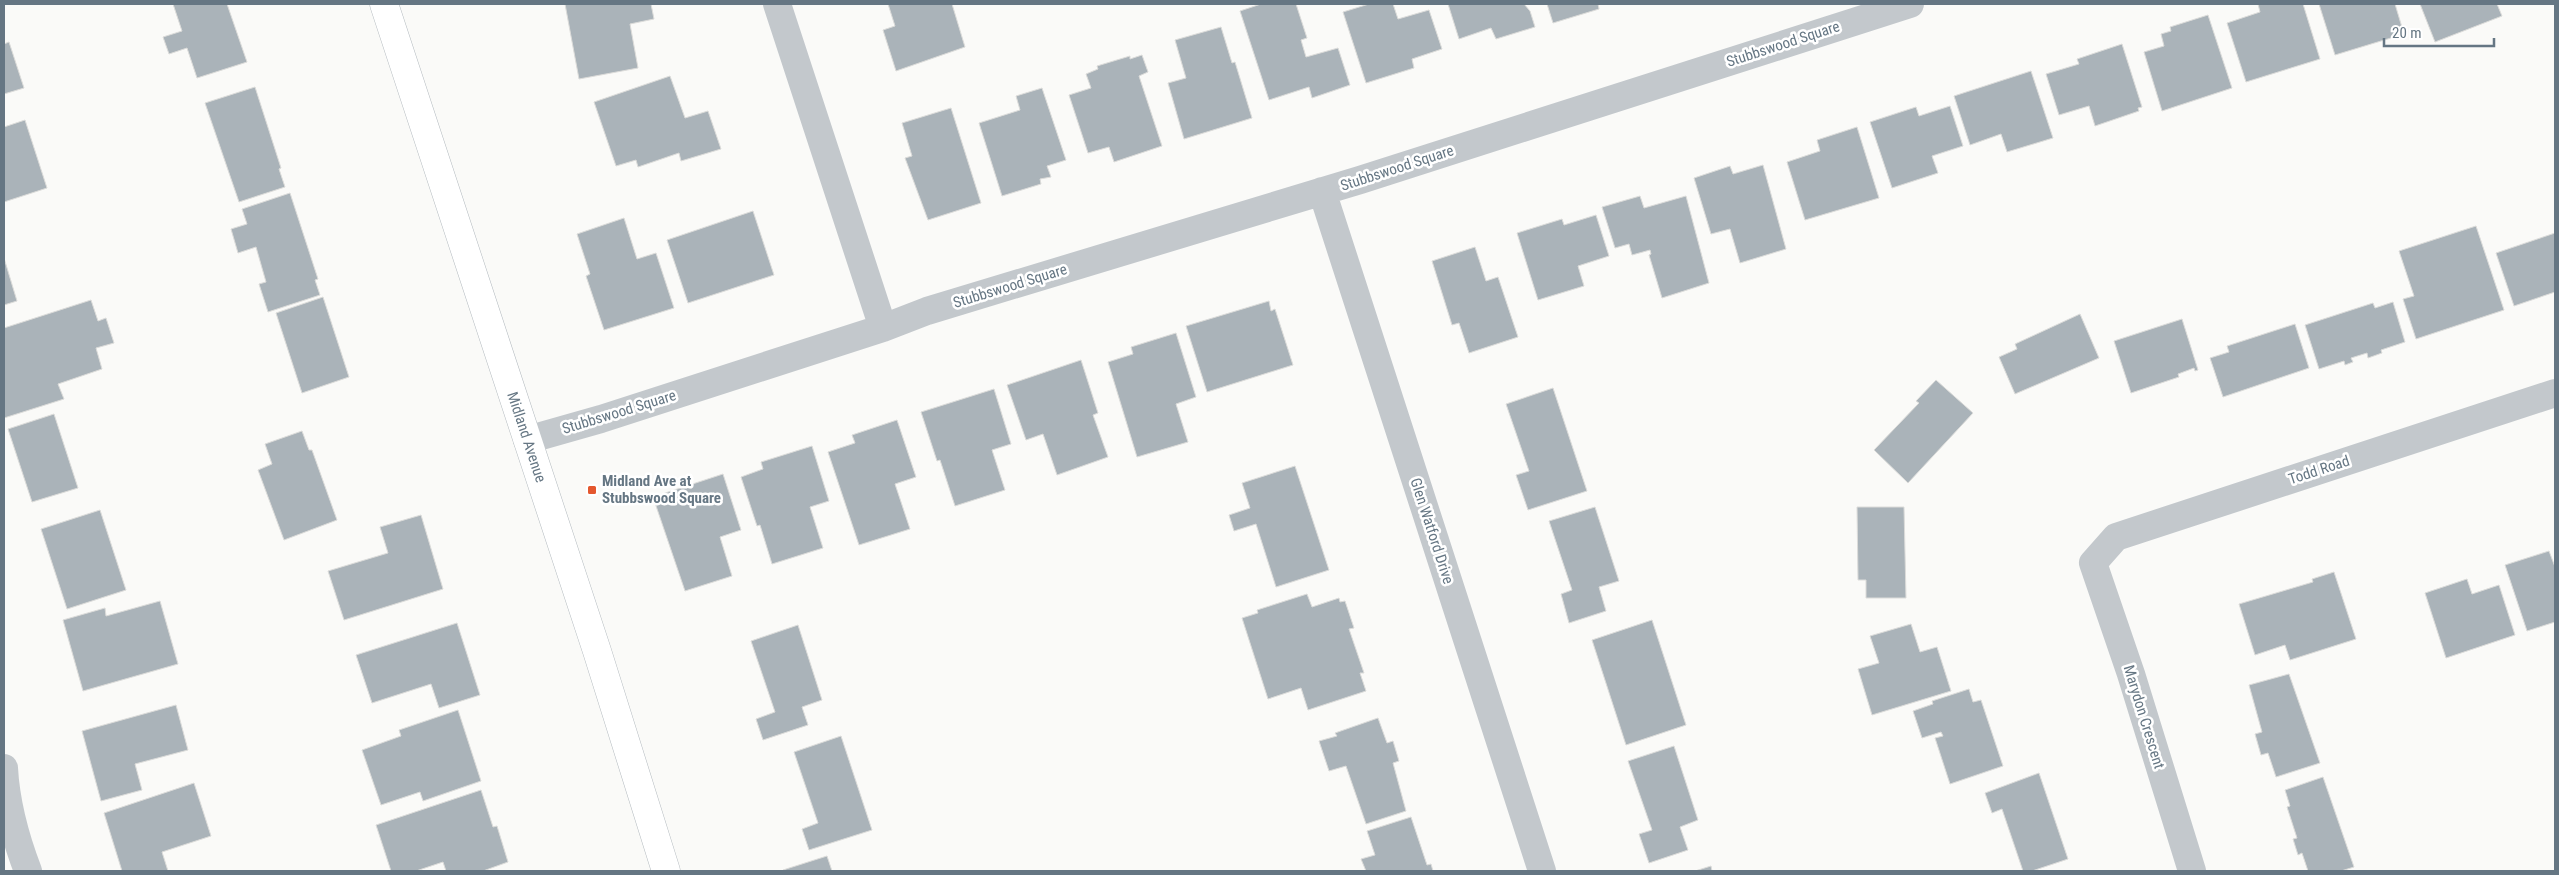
<svg xmlns="http://www.w3.org/2000/svg" width="2559" height="875" viewBox="0 0 2559 875" font-family="'Roboto Condensed',sans-serif">
	<rect width="100%" height="100%" fill="#fafaf8"/>
	<path fill="#aab3b9" stroke="#dcdcda" d="M173,4H227L247,62L197,78L187,48L169,54L163,37L182,31Z
		M565,4H651L654,19L630,24L638,68L579,79Z
		M888,4H952L965,47L896,71L883,30L895,26Z
		M1261,4H1296L1307,38L1301,40L1306,57L1338,48L1350,85L1312,98L1309,87L1269,100L1240,11Z
		M1369,4H1393L1398,19L1429,10L1442,49L1412,59L1414,68L1366,83L1343,12Z
		M1448,4H1524L1530,11L1535,27L1496,39L1491,28L1459,39Z
		M1547,4H1598L1599,9L1553,23Z
		M2258,4H2303L2320,59L2246,82L2227,23L2260,12Z
		M2319,4H2395L2404,34L2335,55Z
		M2420,4H2497L2502,16L2435,42Z
		M2208,15L2232,88L2162,111L2144,52L2164,46L2161,34L2171,31L2170,27Z
		M1221,27L1232,63L1235,62L1252,118L1184,139L1168,83L1186,78L1175,40Z
		M9,42L24,88L4,94V44Z
		M2122,44L2142,107L2138,108L2139,111L2095,126L2089,106L2059,115L2046,74L2079,64L2077,59Z
		M1142,55L1148,72L1139,76L1162,146L1114,162L1109,147L1088,153L1069,95L1091,88L1086,74L1098,69L1097,66L1130,56V59Z
		M2031,71L2053,138L2007,152L2001,134L1970,145L1954,96Z
		M670,76L685,118L708,111L721,149L681,161L679,153L638,167L636,160L616,166L594,102Z
		M255,87L281,168L279,169L285,187L239,202L205,103Z
		M1042,88L1066,160L1047,166L1051,177L1040,179L1041,184L1002,196L979,123L1020,110L1016,96Z
		M1950,106L1963,146L1932,156L1938,173L1892,188L1870,122L1916,107L1919,116Z
		M951,108L981,203L928,220L905,158L912,156L902,123Z
		M25,120L47,188L4,202V127Z
		M1857,127L1879,198L1805,220L1787,162L1820,151L1817,140Z
		M1763,165L1786,249L1740,263L1730,229L1711,234L1694,178L1730,166L1733,174Z
		M290,193L318,279L315,280L320,295L268,312L259,284L266,282L256,247L238,253L231,229L247,224L242,209Z
		M1640,196L1644,208L1686,196L1709,283L1662,298L1649,255L1651,254L1650,250L1632,255L1629,244L1615,248L1602,207Z
		M753,211L774,275L688,303L667,240Z
		M1596,215L1609,256L1578,266L1584,286L1538,300L1517,233L1562,219L1564,225Z
		M624,218L637,259L656,253L674,308L604,330L586,276L590,274L577,234Z
		M2476,226L2504,310L2416,339L2403,299L2414,296L2399,251Z
		M2555,233V292L2514,306L2496,253Z
		M1475,247L1486,281L1498,277L1518,337L1469,353L1459,323L1452,325L1432,261Z
		M4,258L17,301L4,305Z
		M323,297L349,377L302,393L276,313Z
		M91,300L98,321L106,318L114,343L96,348L102,369L58,384L64,399L4,418V328Z
		M1269,301L1271,311L1275,309L1293,365L1207,392L1186,326Z
		M2393,302L2405,342L2381,350L2382,353L2368,358L2367,353L2351,358L2353,362L2345,365L2344,361L2319,369L2305,325L2373,303L2375,308Z
		M2080,314L2099,358L2015,394L1999,357L2017,349L2015,344Z
		M2182,319L2198,370L2195,371L2194,368L2178,374L2179,377L2131,393L2114,341Z
		M2295,324L2309,368L2223,397L2210,358L2229,352L2227,346Z
		M1176,333L1196,397L1176,404L1188,442L1137,457L1108,362L1133,354L1131,347Z
		M1081,360L1098,413L1093,415L1108,457L1057,475L1043,434L1026,440L1007,385Z
		M1936,380L1973,413L1908,483L1874,450L1919,403L1916,401Z
		M1553,388L1587,491L1528,510L1516,475L1529,471L1506,404Z
		M994,389L1011,444L992,450L1005,490L955,506L940,460L937,461L921,412Z
		M54,414L78,488L32,502L8,429Z
		M897,420L916,477L895,484L910,529L859,545L828,452L855,443L852,435Z
		M302,431L309,450H312L337,520L284,540L258,470L272,464L265,444Z
		M812,446L829,501L810,507L823,548L772,564L760,525L757,526L741,477L763,469L761,462Z
		M1295,466L1329,570L1276,587L1256,524L1234,531L1229,515L1250,508L1242,483Z
		M723,474L741,530L720,537L732,576L685,591L653,497Z
		M1595,507L1619,581L1599,587L1606,611L1569,623L1561,594L1572,590L1549,521Z
		M1857,507H1904L1906,598H1866V580H1858Z
		M100,510L126,590L67,609L41,529Z
		M421,515L443,589L344,620L328,571L388,553L380,527Z
		M2549,551L2555,567V622L2527,631L2505,565Z
		M2334,572L2356,639L2290,660L2285,645L2255,655L2239,604L2313,582L2312,579Z
		M2467,579L2472,594L2499,585L2515,635L2446,658L2425,593Z
		M1307,594L1312,607L1339,598L1340,602L1345,601L1354,628L1349,629L1364,673H1360L1366,691L1308,710L1301,688L1268,699L1242,618L1258,613L1257,610Z
		M160,601L178,664L83,691L63,620L105,608L106,616Z
		M1652,620L1686,725L1626,745L1592,640Z
		M457,623L480,695L439,708L431,684L372,703L356,655Z
		M1911,624L1920,652L1937,647L1951,691L1872,715L1858,669L1879,663L1870,636Z
		M798,625L822,700L802,707L808,725L763,740L756,719L775,712L751,641Z
		M2289,674L2320,763L2276,777L2268,753L2261,755L2255,734L2262,732L2249,685Z
		M1969,689L1973,702L1981,700L2003,766L1950,784L1935,738L1943,736L1941,732L1922,738L1913,711L1933,704L1932,701Z
		M176,705L188,750L135,764L142,790L101,801L82,731Z
		M458,710L481,781L423,801L420,792L381,805L362,750L401,736L399,730Z
		M1378,718L1387,743L1393,741L1399,761L1393,763L1406,811L1366,824L1346,766L1329,771L1319,741L1337,736L1335,733Z
		M841,736L872,830L809,850L802,829L818,823L794,752Z
		M1674,746L1698,820L1680,827L1688,850L1649,863L1639,834L1652,830L1628,761Z
		M2039,773L2068,859L2032,871H2023L2002,809L1992,813L1985,793Z
		M2323,777L2354,867L2341,871H2308L2302,853L2298,855L2293,839L2297,838L2287,807L2290,806L2285,790Z
		M194,783L211,836L162,852L168,871H122L104,813Z
		M481,790L493,827L497,826L508,862L483,871H446L443,862L416,871H391L376,825Z
		M1411,817L1427,865L1431,864L1433,871H1366L1361,859L1375,855L1367,831Z
		M827,856L832,871H784L783,870Z
		M1711,866L1712,871H1695Z"/>
	<g fill="none" stroke-linecap="round" stroke-linejoin="round">
		<defs>
			<g id="secondary">
				<path id="s1" d="M384,4L597,651L666,871"/>
			</g>
		</defs>
		<use href="#secondary" stroke="#b3babf" stroke-width="29"/>
		<path stroke="#c3c8cc" stroke-width="28" d="M777,4L883,328
			M1322,191L1542,871
			M527,440L601,419L883,328L927,311L1360,180L1910,4
			M4,768C6,805 15,837 28,871
			M2192,871L2131,674L2093,563L2116,537L2555,393"/>
		<use href="#secondary" stroke="#fff" stroke-width="28"/>
	</g>
	<rect fill="#e4572e" stroke="#fff" stroke-width="2" x="587" y="485" width="10" height="10" rx="2.5"/>
	<g text-anchor="middle" dominant-baseline="central" stroke-width="5" stroke-linejoin="round" paint-order="stroke">
		<g font-size="15" fill="#657683" stroke="#fff">
			<text transform="translate(1783 44) rotate(-18)">Stubbswood Square</text>
			<text transform="translate(1397 168) rotate(-18)">Stubbswood Square</text>
			<text transform="translate(1010 286) rotate(-17)">Stubbswood Square</text>
			<text transform="translate(619 412) rotate(-17)">Stubbswood Square</text>
			<text stroke="none"><textPath href="#s1" startOffset="456">Midland Avenue</textPath></text>
			<text transform="translate(2319 470) rotate(-18)">Todd Road</text>
			<text transform="translate(1432 531) rotate(72)">Glen Watford Drive</text>
			<text transform="translate(2144 717) rotate(73)">Marydon Crescent</text>
		</g>
		<g font-size="15" font-weight="bold" fill="#657683" stroke="#fff" text-anchor="start">
			<text x="602" y="481">Midland Ave at<tspan x="602" dy="17">Stubbswood Square</tspan></text>
		</g>
	</g>
	<rect width="2559" height="875" fill="none" stroke="#657683" stroke-width="10"/>
	<path d="M2384 38v8h110v-8" fill="none" stroke="#657683" stroke-width="2.5"/>
	<text x="2392" y="38" font-size="15" fill="#657683" stroke="#ffffff" stroke-width="4" paint-order="stroke">20 m</text>
</svg>
